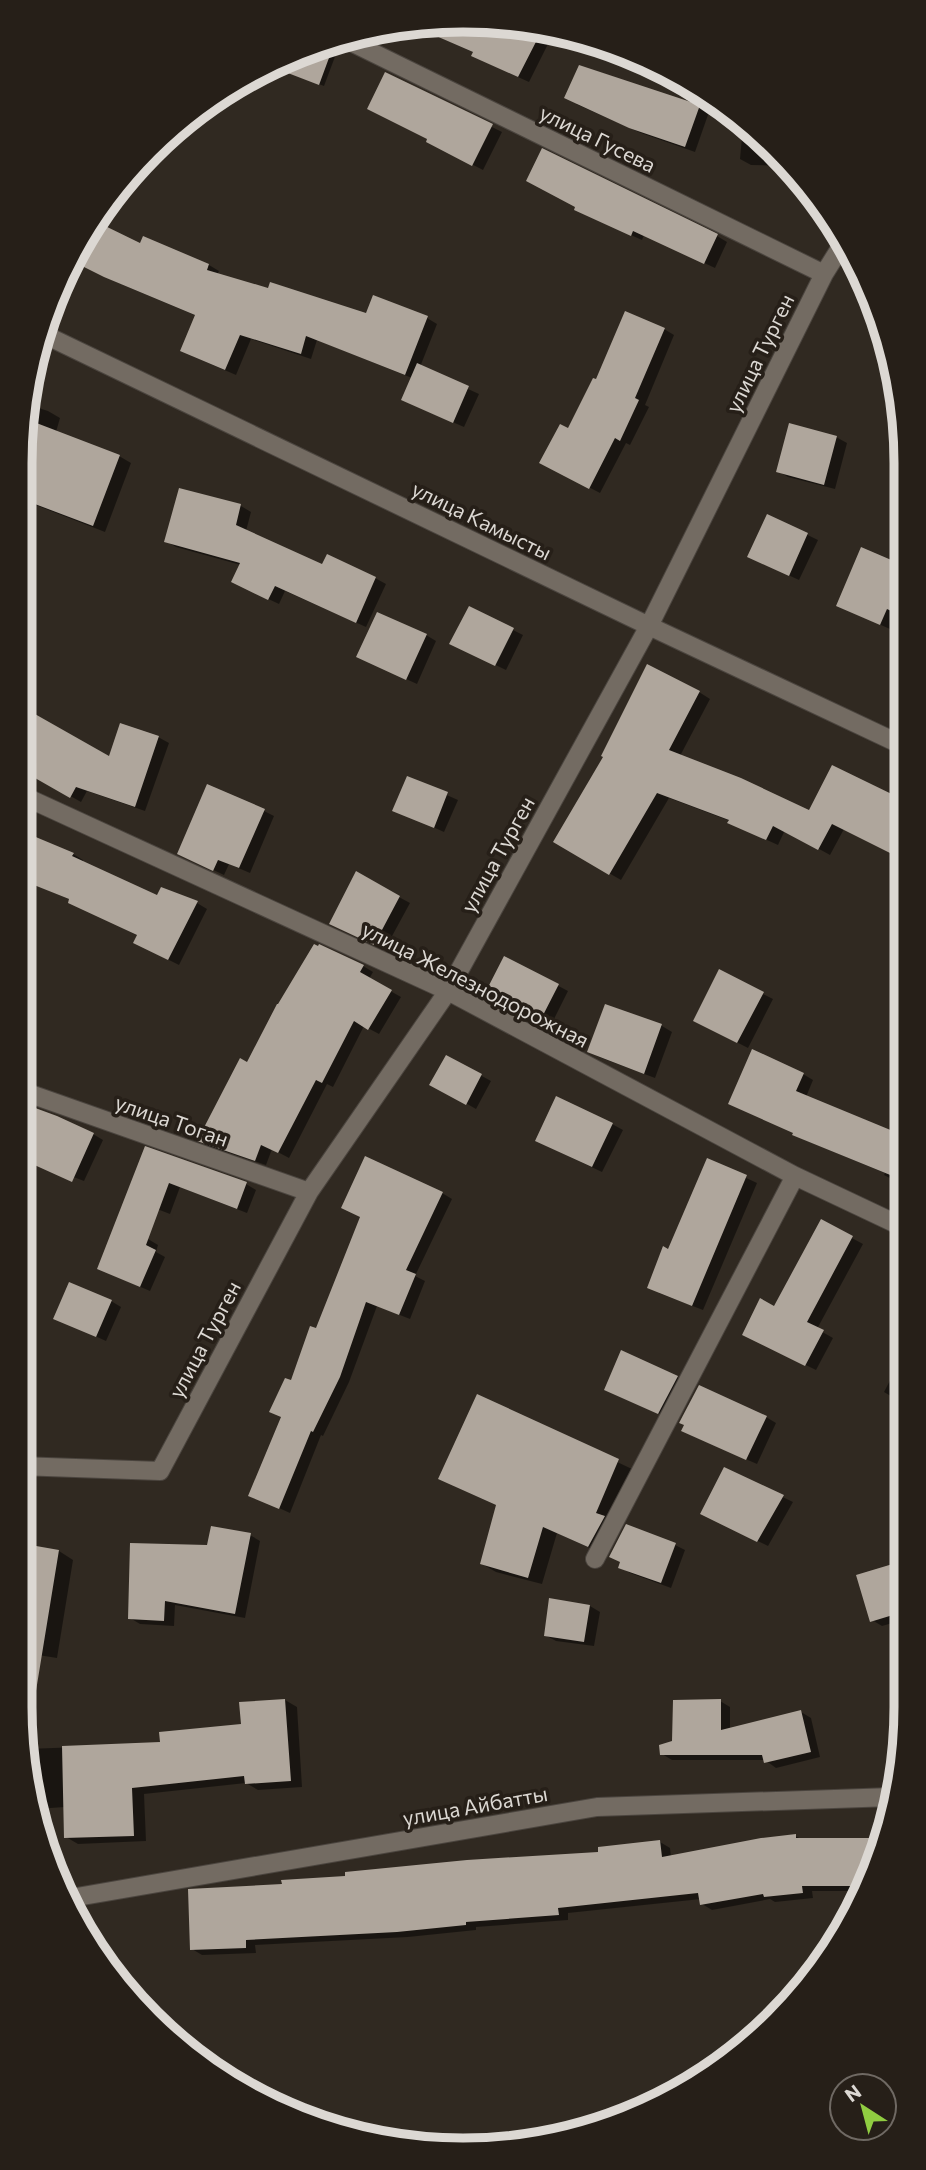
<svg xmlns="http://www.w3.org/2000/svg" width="926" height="2170" viewBox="0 0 926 2170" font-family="Commissioner,sans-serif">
	<rect width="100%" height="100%" fill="#302921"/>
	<path fill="#0007" d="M434,20L551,36H552L529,82L483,61L475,53L414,26Z
		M331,51L336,54L324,86L297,76Z
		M386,74L502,132L483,170L438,147L429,139Z
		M576,104L699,107L709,112L695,152L641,133Z
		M743,126L786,166L751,165L740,159Z
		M586,215L717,236L727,242L715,268L644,235L642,240Z
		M98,224L141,246L144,238L209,265L219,271L217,275L367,315L374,297L427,318L437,324L420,367L479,394L464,427L413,405L412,378L317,340L311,359L251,339L236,375L192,356L197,316L116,282L77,262Z
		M866,282L873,293L878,314L858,304Z
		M664,329L674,335L645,405L649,407L630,445L626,443L600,493L552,468L569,430L597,381Z
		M29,405L48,411L60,418L56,432L119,456L131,463L105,532L33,504L31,511L19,507V463Z
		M836,437L847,443L835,489L788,477L778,471Z
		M180,490L241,506L251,512L246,531L323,567L375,578L386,584L366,627L285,591L279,604L243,587L241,565L176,547L166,541Z
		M768,516L818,540L799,580L760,562Z
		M862,549L903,567L904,616L897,613L890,629L838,606Z
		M469,608L523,635L506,670L462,649Z
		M426,635L436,641L417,684L369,662Z
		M699,692L710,699L680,756L809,812L833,768L904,802V859L844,829L830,855L785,830L778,845L741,828L730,821L669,798L621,880L555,842Z
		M19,710L110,759L158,737L169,743L145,811L87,791L81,802L40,779L19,773Z
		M408,778L458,800L444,832L395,810Z
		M264,811L274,816L250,873L229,864L224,875L190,859Z
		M73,854L83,860L82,863L157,897L197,903L207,909L179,965L145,948L138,936L71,900L19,878Z
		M904,860V876L898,872Z
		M356,874L410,903L385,949L341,929Z
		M505,958L568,991L549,1029L495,1002Z
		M363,966L373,972L369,979L401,997L379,1034L364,1026L333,1087L327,1084L289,1158L272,1149L266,1165L209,1146L199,1140L247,1064Z
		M763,994L773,999L748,1048L705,1026Z
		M606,1006L662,1026L672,1032L655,1078L599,1057L589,1052Z
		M447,1057L491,1081L476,1109L432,1084Z
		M803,1074L813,1080L806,1097L902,1136L903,1134L905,1135V1186L884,1175L885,1173L805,1140L795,1133L730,1104Z
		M612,1124L623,1130L602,1172L547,1146Z
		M93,1134L103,1140L84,1181L19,1156Z
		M146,1149L246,1184L256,1190L247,1213L180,1187L170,1214L139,1202Z
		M708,1160L757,1183L703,1310L659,1293L669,1251Z
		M442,1193L452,1199L415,1276L425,1281L410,1319L377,1306L349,1382L323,1436L321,1435L290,1513L250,1495L282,1418L292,1383L317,1330Z
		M822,1222L863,1244L817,1329L833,1338L816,1370L754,1340L775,1308Z
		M148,1239L158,1245L156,1252L165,1257L150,1291L110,1274Z
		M111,1301L121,1307L106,1341L55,1318Z
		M906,1350V1405L884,1392Z
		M677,1377L687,1383L669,1418L616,1395Z
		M477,1396L632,1469L603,1554L557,1533L542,1584L496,1572L482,1564L498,1506L454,1486Z
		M766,1417L776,1423L757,1464L693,1436Z
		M725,1469L793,1502L768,1546L712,1519Z
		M250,1535L260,1541L245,1618L175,1605L174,1626L140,1624L130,1618L209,1547Z
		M19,1545L59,1551L73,1560L57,1658L19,1652Z
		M675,1545L685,1550L671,1588L630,1573L620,1567Z
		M906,1562V1619L882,1626L872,1620L858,1576Z
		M590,1606L600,1612L594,1646L556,1641L545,1635Z
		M285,1700L297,1707L302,1787L258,1790L246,1783L144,1794L146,1841L78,1844L66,1837L65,1807L36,1809L26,1749L162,1744L243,1725Z
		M720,1701L730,1707V1729L801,1712L811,1718L820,1757L776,1768L765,1760H672L662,1754Z
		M795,1836L803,1840H871L881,1846V1854L860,1891H812L813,1898L775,1902L770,1899L712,1910L702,1904L701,1899L568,1913V1920L476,1927V1930L408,1937L255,1945L256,1953L202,1955L192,1949L283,1886L600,1854L660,1842L670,1848L671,1857Z"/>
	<path fill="#afa69c" d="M434,20L484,27L540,34L518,77L471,56L473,52L413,26Z
		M333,47L319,85L267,65Z
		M579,65L700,105L685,147L629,128L564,98Z
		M385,72L493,124L472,166L426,142L427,139L367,109Z
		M542,148L718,234L704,264L633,231L631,236L574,210L575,207L526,181Z
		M99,223L140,243L143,236L209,264L207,270L268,288L270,282L366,313L373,295L428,316L405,375L306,336L301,354L240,335L225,370L180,351L195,315L104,277L76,263Z
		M625,311L665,328L635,398L639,400L620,441L615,438L589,489L539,463L560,424L568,428L593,378L596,379Z
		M417,363L469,386L453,423L401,400Z
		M26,419L120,455L93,526L19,498V463Z
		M789,423L837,436L824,485L776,472Z
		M179,488L241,504L236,525L322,564L327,554L376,577L356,623L275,586L268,600L231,582L240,563L164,542Z
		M767,514L808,533L789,576L747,557Z
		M861,547L903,565L904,617L887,609L880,625L836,606Z
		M469,606L514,628L495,666L449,644Z
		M377,612L427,634L406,680L356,657Z
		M647,664L700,691L669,750L741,778L809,810L832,765L904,800V860L832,824L818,850L773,826L766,840L727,823L729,820L657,793L609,875L553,842L603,757L601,756Z
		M19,705L109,756L120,723L159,736L135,807L76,787L70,798L28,774L19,771Z
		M407,776L448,792L434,828L392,811Z
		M207,784L265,809L239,868L218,860L213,871L177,854Z
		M19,830L74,853L72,856L157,895L161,887L198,901L168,960L133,943L137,935L68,903L69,899L19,879Z
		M356,871L400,896L374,945L329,924Z
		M314,944L318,946L319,944L364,965L360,972L392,990L368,1030L354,1021L322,1083L316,1080L278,1153L261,1145L255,1161L197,1141L240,1058L247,1062L277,1004H278Z
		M504,956L559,984L538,1025L483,997Z
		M719,969L764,992L737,1043L693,1021Z
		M605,1004L662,1024L644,1074L587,1052Z
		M752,1049L804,1073L796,1091L905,1136V1181L792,1135L793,1133L728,1104Z
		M446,1055L482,1074L466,1105L429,1085Z
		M556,1096L613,1123L592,1167L535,1141Z
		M19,1102L57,1116L94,1133L72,1182L19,1158Z
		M145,1146L247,1182L237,1209L169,1183L146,1245L156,1250L140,1287L97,1269Z
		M365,1156L443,1192L406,1270L416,1274L399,1315L366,1302L340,1377L313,1432L311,1431L279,1509L248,1496L281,1417L269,1412L285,1378L291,1380L310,1326L316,1328L360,1217L341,1208Z
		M707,1158L747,1175L692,1306L647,1288L663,1246L668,1249Z
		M821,1219L853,1236L807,1322L824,1330L805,1366L742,1335L760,1298L774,1306Z
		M69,1282L112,1300L96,1337L53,1319Z
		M621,1350L678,1376L658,1414L604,1390Z
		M699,1385L767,1416L746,1460L681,1431L684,1425L679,1423Z
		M477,1394L619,1459L596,1513L605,1516L588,1547L543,1527L528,1578L480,1564L496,1505L438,1479Z
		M724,1467L784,1495L757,1542L700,1514Z
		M626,1524L676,1543L661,1583L618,1568L620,1562L609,1557Z
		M211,1526L251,1533L235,1614L165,1601L164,1621L128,1619L130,1543L207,1545Z
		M19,1543L59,1550L35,1697L19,1696Z
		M906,1560V1611L870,1622L856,1575Z
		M549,1598L590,1605L584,1642L544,1636Z
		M285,1699L291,1781L245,1784L244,1776L132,1788L134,1836L64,1838L62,1746L160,1742L159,1732L241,1724L239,1702Z
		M721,1699V1730L801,1710L811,1752L764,1763L762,1755H660L659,1745L672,1741L673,1700Z
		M796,1834V1838H871V1871L862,1886H802L803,1893L764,1897L763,1894L700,1905L698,1893L558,1908L559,1915L466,1922V1925L397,1932L246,1940V1948L190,1950L188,1889L282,1884L281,1880L345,1876V1872L467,1860L598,1852V1847L660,1840L662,1857L761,1838Z"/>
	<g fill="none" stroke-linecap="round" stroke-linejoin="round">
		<defs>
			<path id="minor" d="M351,42L824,274
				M41,333L649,626L904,746
				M19,794L448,991L795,1176L905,1228
				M19,1090L309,1192
				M19,1466L160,1471L309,1192L448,991L649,626L824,274L844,242
				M595,1559L795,1176
				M71,1898L597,1807L892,1797"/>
		</defs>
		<use href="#minor" stroke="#4b453f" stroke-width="20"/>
		<use href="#minor" stroke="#736b62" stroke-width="18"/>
	</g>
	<g text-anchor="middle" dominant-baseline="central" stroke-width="7" stroke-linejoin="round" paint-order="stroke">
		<g font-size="21" fill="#dcd8d3" stroke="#261f18">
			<text transform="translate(598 138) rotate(26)">улица Гусева</text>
			<text transform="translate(759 353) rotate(-64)">улица Турген</text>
			<text transform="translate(482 520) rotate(26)">улица Камысты</text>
			<text transform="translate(497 854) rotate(-61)">улица Турген</text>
			<text transform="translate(476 984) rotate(27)">улица Железнодорожная</text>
			<text transform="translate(172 1120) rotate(19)">улица Тоган</text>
			<text transform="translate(204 1339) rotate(-62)">улица Турген</text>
			<text transform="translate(475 1805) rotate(-10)">улица Айбатты</text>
		</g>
	</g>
	<path d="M0 0H926V2170H0ZM463 32H463A431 431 0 0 1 894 463V1707A431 431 0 0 1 463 2138H463A431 431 0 0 1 32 1707V463A431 431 0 0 1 463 32Z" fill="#261f18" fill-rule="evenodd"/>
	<path fill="none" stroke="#dcd8d3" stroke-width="9" d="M463 32H463A431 431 0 0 1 894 463V1707A431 431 0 0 1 463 2138H463A431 431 0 0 1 32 1707V463A431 431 0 0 1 463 32Z"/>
	<g transform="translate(863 2107) rotate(324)"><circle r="33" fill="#261f18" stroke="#6f6963" stroke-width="2"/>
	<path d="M0-5L12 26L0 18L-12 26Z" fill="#90cd41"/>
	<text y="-10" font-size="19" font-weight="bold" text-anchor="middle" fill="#dcd8d3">N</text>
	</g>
</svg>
